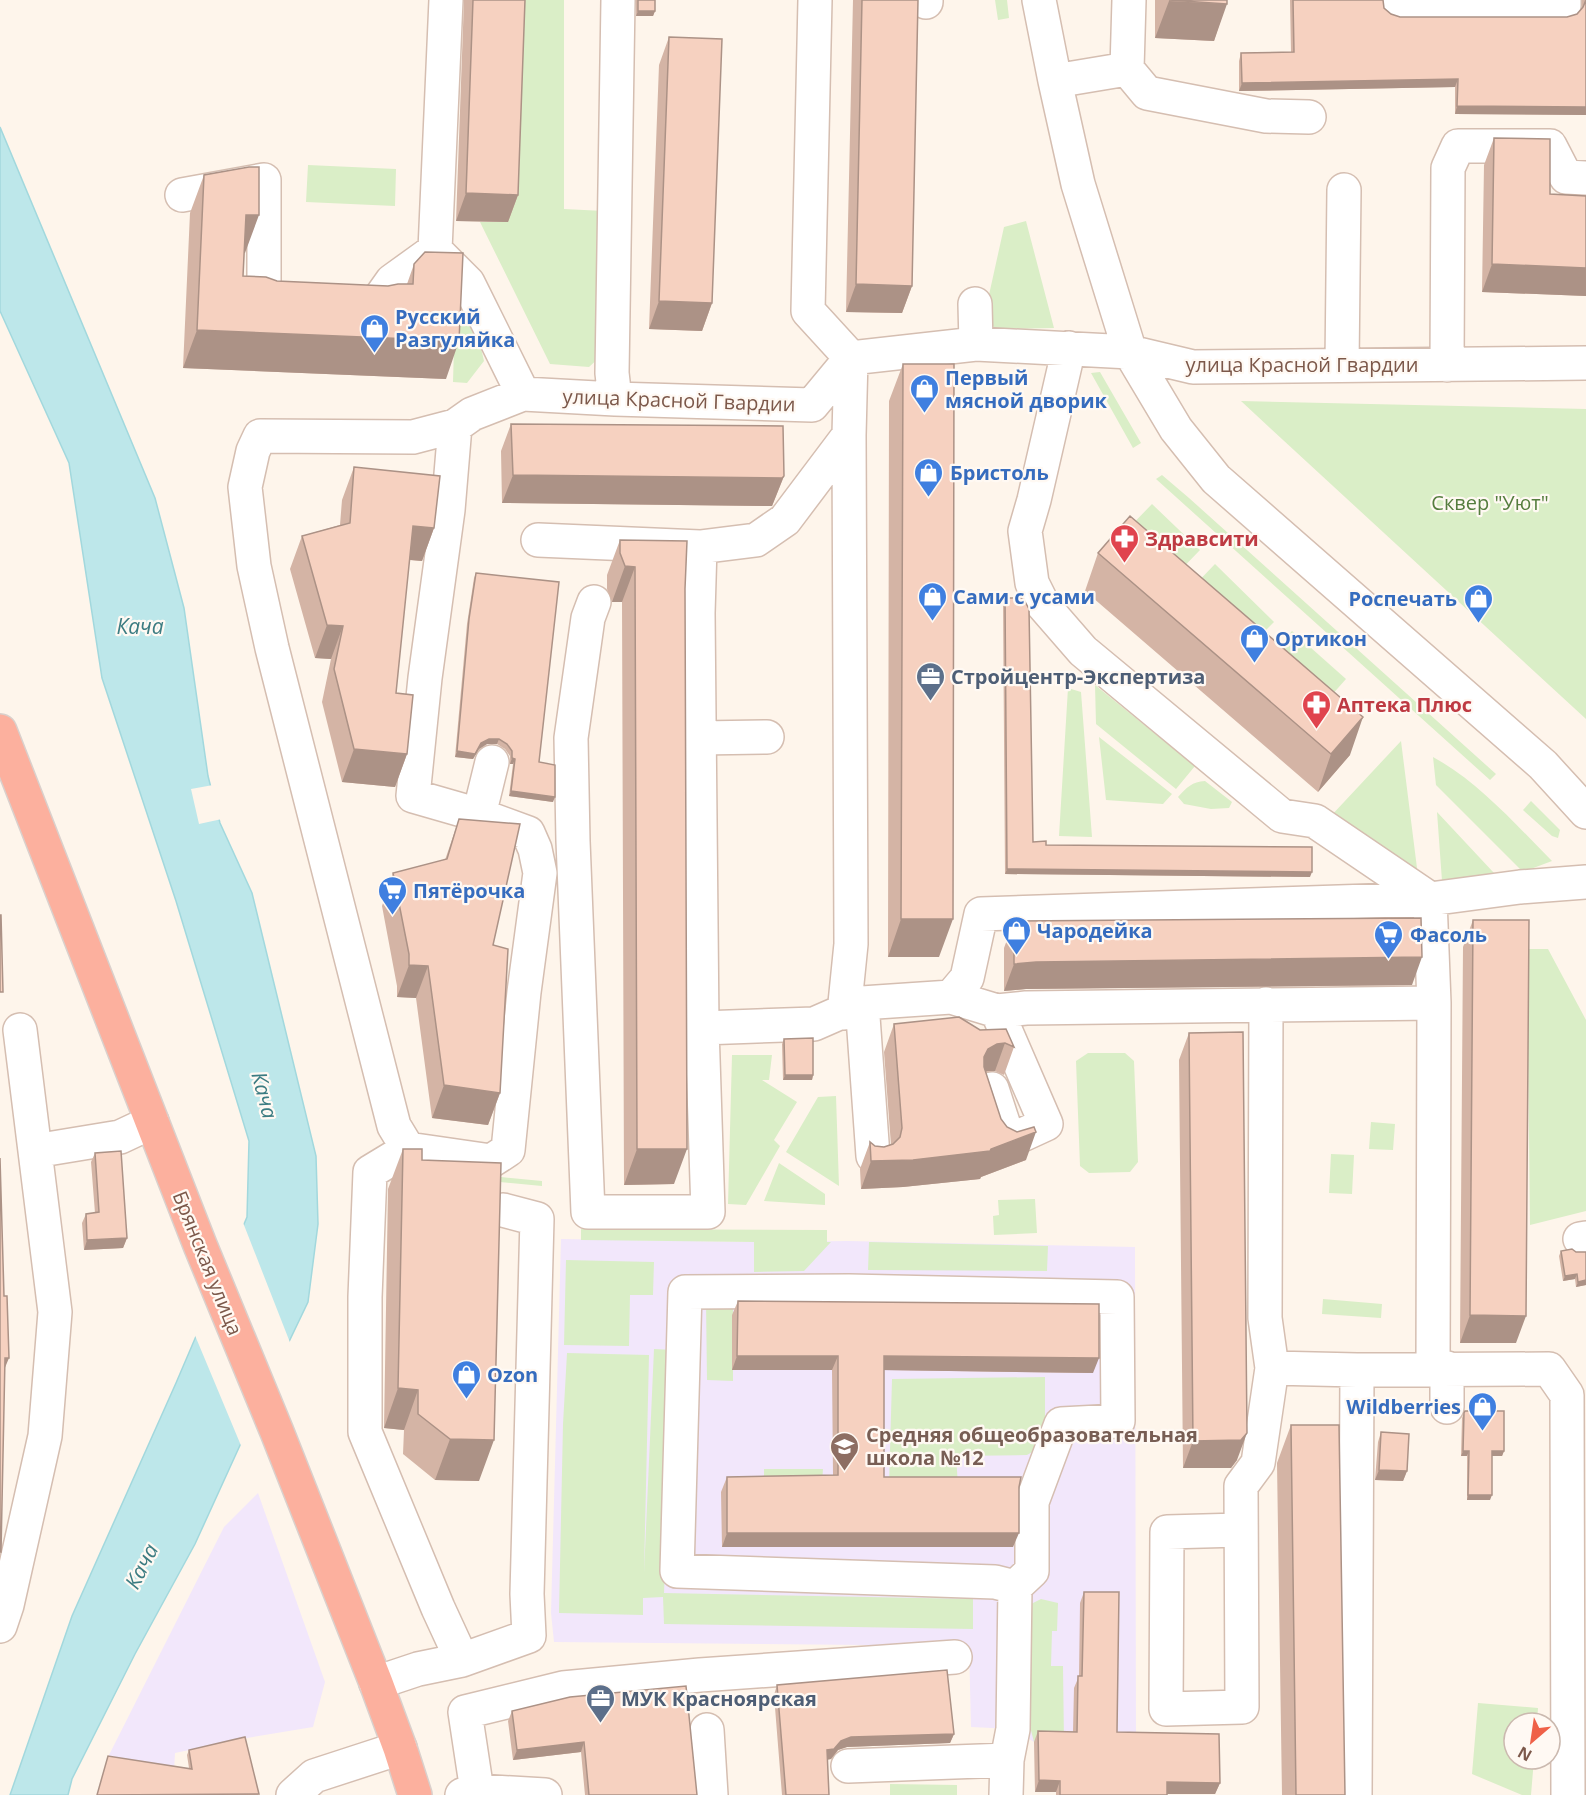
<svg xmlns="http://www.w3.org/2000/svg" width="1586" height="1795" viewBox="0 0 1586 1795" font-family="'Open Sans',sans-serif">
	<rect width="100%" height="100%" fill="#fef5eb"/>
	<path fill="#f2e7fb" d="M561,1239L754,1242L848,1241L1135,1247L1136,1744L1034,1742L1013,1729L971,1727L969,1646L554,1642L551,1613Z
		M258,1493L325,1682L313,1727L241,1739L175,1753L174,1771L106,1761L224,1527Z"/>
	<path fill="#daeec7" d="M516,0H564V209L604,211L601,356L589,367L550,364L480,222H508Z
		M995,0H1007L1009,18L998,20Z
		M308,165L396,169L395,206L306,202Z
		M1026,221L1054,328L994,329L987,304L1004,227Z
		M455,312L476,326L484,361L467,383L453,382Z
		M1100,372L1141,443L1133,448L1091,373Z
		M1241,401L1586,409V719L1270,428Z
		M1162,475L1189,498L1496,774L1490,780L1156,479Z
		M1152,504L1200,550L1171,580L1123,534Z
		M1215,564L1274,622L1249,647L1190,590Z
		M1292,631L1346,679L1322,706L1269,658Z
		M1095,685L1195,766L1176,789L1096,724Z
		M1068,688L1081,692L1092,837L1059,836Z
		M1099,737L1172,794L1163,804L1106,800Z
		M1401,741L1418,876L1330,817Z
		M1433,757C1479,782 1516,825 1552,861L1523,872L1436,785Z
		M1205,781L1232,802L1229,808L1211,809L1184,804L1178,797C1187,787 1192,782 1205,781Z
		M1531,801L1560,830L1558,838L1552,836L1523,810Z
		M1437,812L1494,873L1442,881Z
		M1527,949H1548L1586,1020V1211L1530,1225Z
		M1088,1053H1125L1134,1061L1138,1162L1130,1172L1089,1173L1080,1166L1076,1061Z
		M732,1055H772L769,1080H762L797,1102L774,1140L780,1146L746,1205L728,1204Z
		M836,1096L839,1186L786,1152L818,1097Z
		M1371,1122L1395,1124L1393,1150L1369,1149Z
		M1331,1154L1354,1155L1352,1194L1329,1193Z
		M779,1163L825,1194V1205L764,1201Z
		M501,1177L542,1181V1186L500,1182Z
		M1035,1199L1037,1233L994,1235L993,1216L999,1215L998,1200Z
		M581,1229L827,1230V1242H831L804,1271L754,1272V1242L581,1240Z
		M869,1242L1048,1246L1047,1271L868,1270Z
		M566,1260L654,1262L653,1295H630L629,1346L564,1345Z
		M1323,1299L1382,1304L1381,1318L1322,1314Z
		M706,1302L733,1303V1381L707,1380Z
		M654,1349L674,1350L664,1593L973,1599V1629L664,1624L663,1597L643,1598V1615L559,1613L563,1424L567,1353L649,1355L644,1573Z
		M1045,1377V1423L1041,1447L1027,1455L956,1456L958,1485L889,1486L892,1379Z
		M764,1469H823L822,1483H764Z
		M1041,1599L1058,1603L1057,1631H1052L1051,1666H1063L1064,1743L1034,1742L1027,1715L1029,1605Z
		M1478,1703L1538,1708L1537,1723H1514V1759H1534L1531,1795H1522L1472,1774Z
		M890,1784L957,1785V1795H890Z"/>
	<path fill="#bde7ea" stroke="#a2d8dd" stroke-width="1.5" d="M0,127L155,498L184,608L208,776L220,823L252,893L316,1156L318,1224L308,1302L252,1419L195,1544L135,1654L72,1779L68,1795H10L72,1616L176,1383L247,1217L249,1141L176,901L102,678L69,463L0,311Z"/>
	<path fill="#fef5eb" d="M213,785L222,819L199,824L191,789Z
		M242,1220L291,1345L242,1448L194,1333Z"/>
	<g fill="none" stroke-linecap="round" stroke-linejoin="round">
		<defs>
			<path id="minor" d="M446,0L435,250L468,283L523,394
				M815,0L808,311L851,358L849,435L851,944L844,1013
				M926,0V2
				M1039,0L1055,81L1078,184L1130,352L1176,429L1216,479L1543,765L1586,812
				M1397,0V6H1564V0
				M1127,69L1129,0
				M1055,81L1127,69L1147,93L1266,116L1309,117
				M182,195L264,180V300L286,301
				M355,304L375,305L392,281L435,250
				M975,304L976,344
				M1069,348L1034,500L1025,531L1032,583L1043,605L1083,651L1282,816L1315,821L1430,899L1434,1003L1433,1368
				M1342,364L1344,190
				M1447,365L1448,168L1458,146H1550L1566,177L1586,178
				M615,399L612,373L618,0
				M455,426L448,510L425,678L413,796L479,815L528,833L535,849L540,873L524,992L508,1150L491,1161L408,1149L394,1126L272,648L254,566L245,487L253,451L260,436L413,437L455,426L472,414L523,394L615,399L812,405L851,358L976,344L1130,352L1193,367L1586,363
				M538,540L700,547L756,540L785,520L849,435
				M594,602L588,618L571,738L573,841L588,1212H708L702,1028L698,613L700,547
				M699,738L767,737
				M479,815L492,762
				M951,997L967,978L981,914L1430,899L1520,887L1586,882
				M862,1003L873,1156
				M702,1028L814,1024L862,1003L951,997L997,1011L1026,1008L1434,1003
				M20,1030L35,1151
				M992,1089L1009,1141L1046,1124L997,1011
				M408,1149L370,1172L365,1297V1432L438,1608L462,1660
				M1580,1239L1586,1238
				M1272,1368L1357,1370L1549,1369L1567,1395L1568,1795
				M1447,1407V1368
				M1240,1530L1167,1532L1166,1709L1242,1707L1241,1486L1258,1463L1272,1368L1265,1318L1266,1004
				M0,1626L7,1605L45,1436L55,1312L35,1151L120,1137L152,1122
				M376,1683L418,1669L462,1660L529,1636L527,1594L537,1219L503,1210
				M707,1730L711,1795
				M848,1766L1007,1760
				M477,1791L465,1712L563,1688L700,1675L955,1657
				M293,1795L314,1776L400,1748
				M462,1795L477,1791L545,1795
				M1006,1795L1007,1760L1013,1729L1015,1587L995,1582L677,1571L685,1292L849,1291L1117,1297L1118,1421L1061,1424L1032,1502V1571L1015,1587
				M1355,1795L1357,1370"/>
			<path id="highway" d="M0,731L200,1245L277,1432L376,1683L400,1748L415,1795"/>
		</defs>
		<use href="#minor" stroke="#d5beb1" stroke-width="36"/>
		<use href="#highway" stroke="#dad0cc" stroke-width="36"/>
		<use href="#minor" stroke="#fff" stroke-width="33"/>
		<use href="#highway" stroke="#fcb09e" stroke-width="33"/>
	</g>
	<path fill="#d4b4a5" d="M464,0H525L518,195L508,222L456,221Z
		M636,0H655V11L653,16H636Z
		M853,0H918L912,286L902,313L846,312Z
		M1155,0H1227L1214,41L1155,38Z
		M1290,0H1383L1384,8L1391,14L1400,17H1567L1577,14L1582,8V0H1586V115L1455,114V87L1239,91V61L1241,53L1291,52Z
		M669,37L712,303L702,331L649,329L659,65Z
		M1494,138L1550,194L1586,196V296L1482,292L1484,165Z
		M204,175L245,253H244L243,276L277,281L388,286L407,284L414,264L446,379L183,368L190,213Z
		M903,364L939,957H888L889,401Z
		M511,424L784,476L772,506L502,503L501,451Z
		M354,467L434,528L422,561L409,560L396,693L407,754L395,787L342,782L322,702L331,659L315,658L290,569L302,536L340,525L342,500Z
		M620,540L685,589L674,1184L624,1185L622,602H612L607,589V575Z
		M1098,553L1350,755L1318,792L1085,591Z
		M476,573L539,762L553,802L509,796L513,764H510V756L505,749L497,744H487L479,749L473,759L455,757L467,624L474,578Z
		M1005,598L1033,842L1046,845L1310,877L1005,874L1003,603Z
		M459,819L493,945L500,1093L488,1125L432,1118L416,998L397,997V986L382,906L393,873L445,860Z
		M1473,920L1516,1343H1460L1463,947Z
		M1014,921L1412,985L1026,989L1004,991V948Z
		M894,1024L980,1030L1014,1047L1004,1075L995,1071L986,1072L1001,1119L1026,1160L981,1177L980,1179L903,1187L861,1189L860,1169L870,1142L875,1146L884,1147L891,1145L884,1052Z
		M1189,1033L1237,1460L1231,1468H1183L1179,1060Z
		M784,1039L813,1075L812,1080H783L782,1044Z
		M403,1149L422,1160L479,1481L435,1480L403,1454L404,1430L384,1428L388,1189Z
		M95,1153L127,1238L123,1248L84,1250L82,1223L86,1214L95,1213L91,1162Z
		M1561,1251L1586,1285L1576,1287L1575,1279L1563,1281L1559,1256Z
		M738,1301L1093,1373L884,1370V1477L1019,1487L1013,1547H722L721,1492L727,1477L833,1475L832,1370H732V1315Z
		M1464,1413L1504,1451L1502,1456H1492L1490,1500H1467V1456H1461L1462,1418Z
		M1291,1425L1345,1795H1282L1277,1463Z
		M1381,1432L1407,1471L1403,1481L1375,1480L1378,1442Z
		M1084,1592L1117,1732L1220,1783L1215,1794H1167V1795H1056V1792H1035L1034,1742L1038,1731L1073,1732L1074,1688L1079,1676L1080,1603Z
		M777,1685L954,1734L950,1743L847,1747L838,1750L831,1759L827,1760L829,1795H782L774,1695Z
		M570,1697L697,1795H585L581,1752L513,1760L508,1721L512,1711Z
		M189,1750L259,1795H97L189,1768L187,1755Z"/>
	<path fill="#ac9286" d="M1169,1L1227,4L1214,41L1155,38Z
		M638,11H655L653,16H636Z
		M1458,79L1455,87L1239,91L1242,83Z
		M1457,106L1586,107V115L1455,114Z
		M466,193L518,195L508,222L456,221Z
		M246,215H259L245,253H232Z
		M1492,264L1586,268V296L1482,292Z
		M856,284L912,286L902,313L846,312Z
		M659,301L712,303L702,331L649,329Z
		M197,330L459,341L446,379L183,368Z
		M513,475L784,476L772,506L502,503Z
		M413,526L434,528L422,561L401,559Z
		M625,566L635,567L622,602H612Z
		M327,625L343,626L331,659L315,658Z
		M1363,717L1350,755L1318,792L1331,754Z
		M489,739H499L497,744H487L479,749L473,759L455,757L457,751L481,743Z
		M354,749L407,754L395,787L342,782Z
		M512,758L515,759L513,764H510Z
		M511,791L555,797L553,802L509,796Z
		M1007,869L1312,872L1310,877L1005,874Z
		M901,919H953L939,957H888Z
		M1422,957L1412,985L1026,989L1004,991L1014,964L1036,962Z
		M409,965L428,966L416,998L397,997Z
		M1005,1043L995,1071H987L978,1076L984,1057L988,1049L997,1044Z
		M785,1075H813L812,1080H783Z
		M444,1085L500,1093L488,1125L432,1118Z
		M1036,1132L1026,1160L981,1177L980,1179L903,1187L861,1189L871,1161L991,1149Z
		M637,1149H687L674,1184L624,1185Z
		M127,1238L123,1248L84,1250L87,1240Z
		M1577,1274L1575,1279L1563,1281L1565,1276Z
		M1586,1280V1285L1576,1287L1578,1282Z
		M1470,1315L1526,1316L1516,1343H1460Z
		M737,1356H838L832,1370H732Z
		M884,1356L1099,1358L1093,1373L879,1370Z
		M5,1358H9L4,1370Z
		M398,1388L418,1390L404,1430L384,1428Z
		M1247,1433L1237,1460L1231,1468H1183L1193,1441Z
		M450,1439L494,1440L479,1481L435,1480Z
		M1463,1451H1469L1467,1456H1461Z
		M1492,1451H1504L1502,1456H1490Z
		M1379,1470L1407,1471L1403,1481L1375,1480Z
		M1468,1495H1492L1490,1500H1467Z
		M727,1533H1019L1013,1547H722Z
		M954,1734L950,1743L847,1747L838,1750L831,1759L823,1760L827,1750L841,1741L851,1737Z
		M584,1742L581,1752L513,1760L517,1750Z
		M1039,1780L1060,1781L1056,1792H1035Z
		M1167,1782L1220,1783L1215,1794H1163Z"/>
	<path fill="#f6d1c0" stroke="#ac9286" stroke-width="1.5" d="M473,0H525L518,195L466,193Z
		M638,0H655V11H638Z
		M862,0H918L912,286L856,284Z
		M1169,0H1227V4Z
		M1293,0H1383L1384,8L1391,14L1400,17H1567L1577,14L1583,7L1586,0V107L1457,106L1458,79L1242,83L1241,53L1294,52Z
		M669,37L722,39L712,303L659,301Z
		M1494,138L1550,139V194L1586,196V268L1492,264Z
		M249,167H259V215H246L243,276L266,277L277,281L388,286L398,284H413L414,264L425,252L463,253L459,341L197,330L204,175Z
		M903,364H954L953,919H901Z
		M511,424L783,426L784,476L782,478L513,475Z
		M354,467L440,476L434,528L413,526L396,693L413,695L407,754L354,749L334,669L343,626L327,625L302,536L350,523Z
		M1130,516L1363,717L1331,754L1098,553Z
		M620,540L687,541L685,589L687,1149H637L635,567L625,566L620,553Z
		M476,573L559,582L539,762L555,765V797L511,791L515,759L512,758V751L507,744L499,739H489L481,743L475,754L457,751L469,619Z
		M1005,598H1023L1029,609L1033,842L1046,841V845L1312,847V872L1007,869Z
		M459,819L520,824L493,945L508,949L500,1093L444,1085L428,966L409,965V954L393,873L447,859Z
		M0,915H1L3,992H0Z
		M1421,918L1422,957L1036,962L1014,964V921Z
		M1473,920H1529L1526,1316L1470,1315Z
		M959,1017L980,1030L1006,1029L1014,1047L1005,1043L997,1044L988,1049L984,1057V1067L1001,1119L1007,1127L1017,1132L1034,1127L1036,1132L991,1149L990,1151L913,1160L871,1161L870,1142L875,1146L884,1147L893,1144L900,1137L902,1128L894,1024Z
		M1243,1032L1247,1433L1241,1440L1193,1441L1189,1033Z
		M813,1038V1075H785L784,1039Z
		M403,1149H422V1160L501,1163L494,1440L450,1439L418,1414V1390L398,1388Z
		M121,1151L127,1238L87,1240L86,1214L99,1212L95,1153Z
		M0,1158L4,1296H7L9,1358H5L1,1552H0Z
		M1572,1249L1576,1252H1586V1280L1578,1282L1577,1274L1565,1276L1561,1251Z
		M738,1301L1099,1304V1358L884,1356V1477H1021L1019,1487V1533H727V1477L838,1475V1356H737Z
		M1465,1411H1504V1451H1492V1495H1468L1469,1451H1463L1464,1413Z
		M1291,1425H1339L1345,1795H1296Z
		M1381,1432L1409,1434L1407,1471L1379,1470Z
		M1084,1592H1119L1117,1732L1219,1734L1220,1783L1167,1782V1795H1060V1781L1039,1780L1038,1731L1077,1732L1078,1676H1082Z
		M947,1670L954,1734L851,1737L841,1741L834,1749L827,1750L829,1795H786L777,1685Z
		M686,1686L697,1795H589L584,1742L517,1750L512,1711L570,1697Z
		M245,1737L259,1794L97,1795L108,1756L192,1769L189,1750Z"/>
	<defs>
		<symbol id="shop-pin" viewBox="-11 -11 22 30"><path d="M0 17L-7.5 6A9.5 9.5 0 1 1 7.5 6Z" fill="#3f7fe0" stroke="#fff9f3"/><path d="M-5-2.5h2.3a2.7 3.5 0 0 1 5.4 0H5L5.5 6h-11ZM-1.5-2.5h3a1.5 2.3 0 0 0-3 0Z" fill="#fff"/></symbol>
		<symbol id="pharmacy-pin" viewBox="-11 -11 22 30"><path d="M0 17L-7.5 6A9.5 9.5 0 1 1 7.5 6Z" fill="#e0444e" stroke="#fff9f3"/><path d="M-2-6h4v4h4v4h-4v4h-4v-4h-4v-4h4Z" fill="#fff"/></symbol>
		<symbol id="office-pin" viewBox="-11 -11 22 30"><path d="M0 17L-7.5 6A9.5 9.5 0 1 1 7.5 6Z" fill="#5c6f8a" stroke="#fff9f3"/><path d="M-6-3h4V-5.5h4V-3h4V5H-6ZM-1-4.5V-3h2v-1.5ZM-6 0V1H6V0Z" fill="#fff"/></symbol>
		<symbol id="supermarket-pin" viewBox="-11 -11 22 30"><path d="M0 17L-7.5 6A9.5 9.5 0 1 1 7.5 6Z" fill="#3f7fe0" stroke="#fff9f3"/><path d="M-6-5.5h2.5l.6 2H6L4.5 2H-2.5L-4.4-4H-6ZM-1.5 3.2a1.3 1.3 0 1 0 .1 0ZM3 3.2a1.3 1.3 0 1 0 .1 0Z" fill="#fff"/></symbol>
		<symbol id="school-pin" viewBox="-11 -11 22 30"><path d="M0 17L-7.5 6A9.5 9.5 0 1 1 7.5 6Z" fill="#8d6e63" stroke="#fff9f3"/><path d="M0-5L7-2L0 1L-7-2ZM-4 1L0 2.5L4 1V4Q0 6-4 4Z" fill="#fff"/></symbol>
	</defs>
	<g fill-rule="evenodd">
		<use href="#shop-pin" x="358" y="312" width="33" height="45"/>
		<use href="#shop-pin" x="908" y="372" width="33" height="45"/>
		<use href="#shop-pin" x="912" y="456" width="33" height="45"/>
		<use href="#pharmacy-pin" x="1108" y="522" width="33" height="45"/>
		<use href="#shop-pin" x="916" y="580" width="33" height="45"/>
		<use href="#shop-pin" x="1462" y="582" width="33" height="45"/>
		<use href="#shop-pin" x="1238" y="622" width="33" height="45"/>
		<use href="#office-pin" x="914" y="660" width="33" height="45"/>
		<use href="#pharmacy-pin" x="1300" y="688" width="33" height="45"/>
		<use href="#supermarket-pin" x="376" y="874" width="33" height="45"/>
		<use href="#shop-pin" x="1000" y="914" width="33" height="45"/>
		<use href="#supermarket-pin" x="1372" y="918" width="33" height="45"/>
		<use href="#shop-pin" x="450" y="1358" width="33" height="45"/>
		<use href="#shop-pin" x="1466" y="1390" width="33" height="45"/>
		<use href="#school-pin" x="828" y="1430" width="33" height="45"/>
		<use href="#office-pin" x="584" y="1682" width="33" height="45"/>
	</g>
	<g text-anchor="middle" dominant-baseline="central" stroke-width="4.5" stroke-linejoin="round" paint-order="stroke">
		<g font-size="20" font-weight="bold" fill="#366cbe" stroke="#fff9f3" text-anchor="start">
			<text x="395" y="316">Русский<tspan x="395" dy="23">Разгуляйка</tspan></text>
			<text x="945" y="377">Первый<tspan x="945" dy="23">мясной дворик</tspan></text>
			<text x="950" y="472">Бристоль</text>
			<text x="953" y="596">Сами с усами</text>
			<text x="1457" y="598" text-anchor="end">Роспечать</text>
			<text x="1275" y="638">Ортикон</text>
			<text x="413" y="890">Пятёрочка</text>
			<text x="1037" y="930">Чародейка</text>
			<text x="1410" y="934">Фасоль</text>
			<text x="487" y="1374">Ozon</text>
			<text x="1461" y="1406" text-anchor="end">Wildberries</text>
		</g>
		<g font-size="20" fill="#7c584a" stroke="#fff9f3">
			<text x="1302" y="364">улица Красной Гвардии</text>
			<text transform="translate(679 400) rotate(2)">улица Красной Гвардии</text>
			<text transform="translate(208 1263) rotate(68)">Брянская улица</text>
		</g>
		<g font-size="20" fill="#557d3e" stroke="#fff9f3">
			<text x="1490" y="502">Сквер "Уют"</text>
		</g>
		<g font-size="20" font-weight="bold" fill="#be3a42" stroke="#fff9f3" text-anchor="start">
			<text x="1145" y="538">Здравсити</text>
			<text x="1337" y="704">Аптека Плюс</text>
		</g>
		<g font-size="20" font-weight="bold" fill="#4e5e75" stroke="#fff9f3" text-anchor="start">
			<text x="951" y="676">Стройцентр-Экспертиза</text>
			<text x="621" y="1698">МУК Красноярская</text>
		</g>
		<g font-size="20" font-weight="bold" fill="#785e54" stroke="#fff9f3" text-anchor="start">
			<text x="866" y="1434">Средняя общеобразовательная<tspan x="866" dy="23">школа №12</tspan></text>
		</g>
		<g font-size="21" font-style="italic" fill="#3c7c82" stroke="#fff9f3">
			<text x="140" y="626">Кача</text>
			<text transform="translate(265 1095) rotate(75)">Кача</text>
			<text transform="translate(141 1566) rotate(-63)">Кача</text>
		</g>
	</g>
	<g transform="translate(1532 1741) rotate(209)"><circle r="28" fill="#fff9f3" stroke="#cbb9af" stroke-width="1.5"/>
	<path d="M0-4.5L10 22L0 15L-10 22Z" fill="#ef6148"/>
	<text y="-9" font-size="16" font-weight="bold" text-anchor="middle" fill="#7c584a">N</text>
	</g>
</svg>
